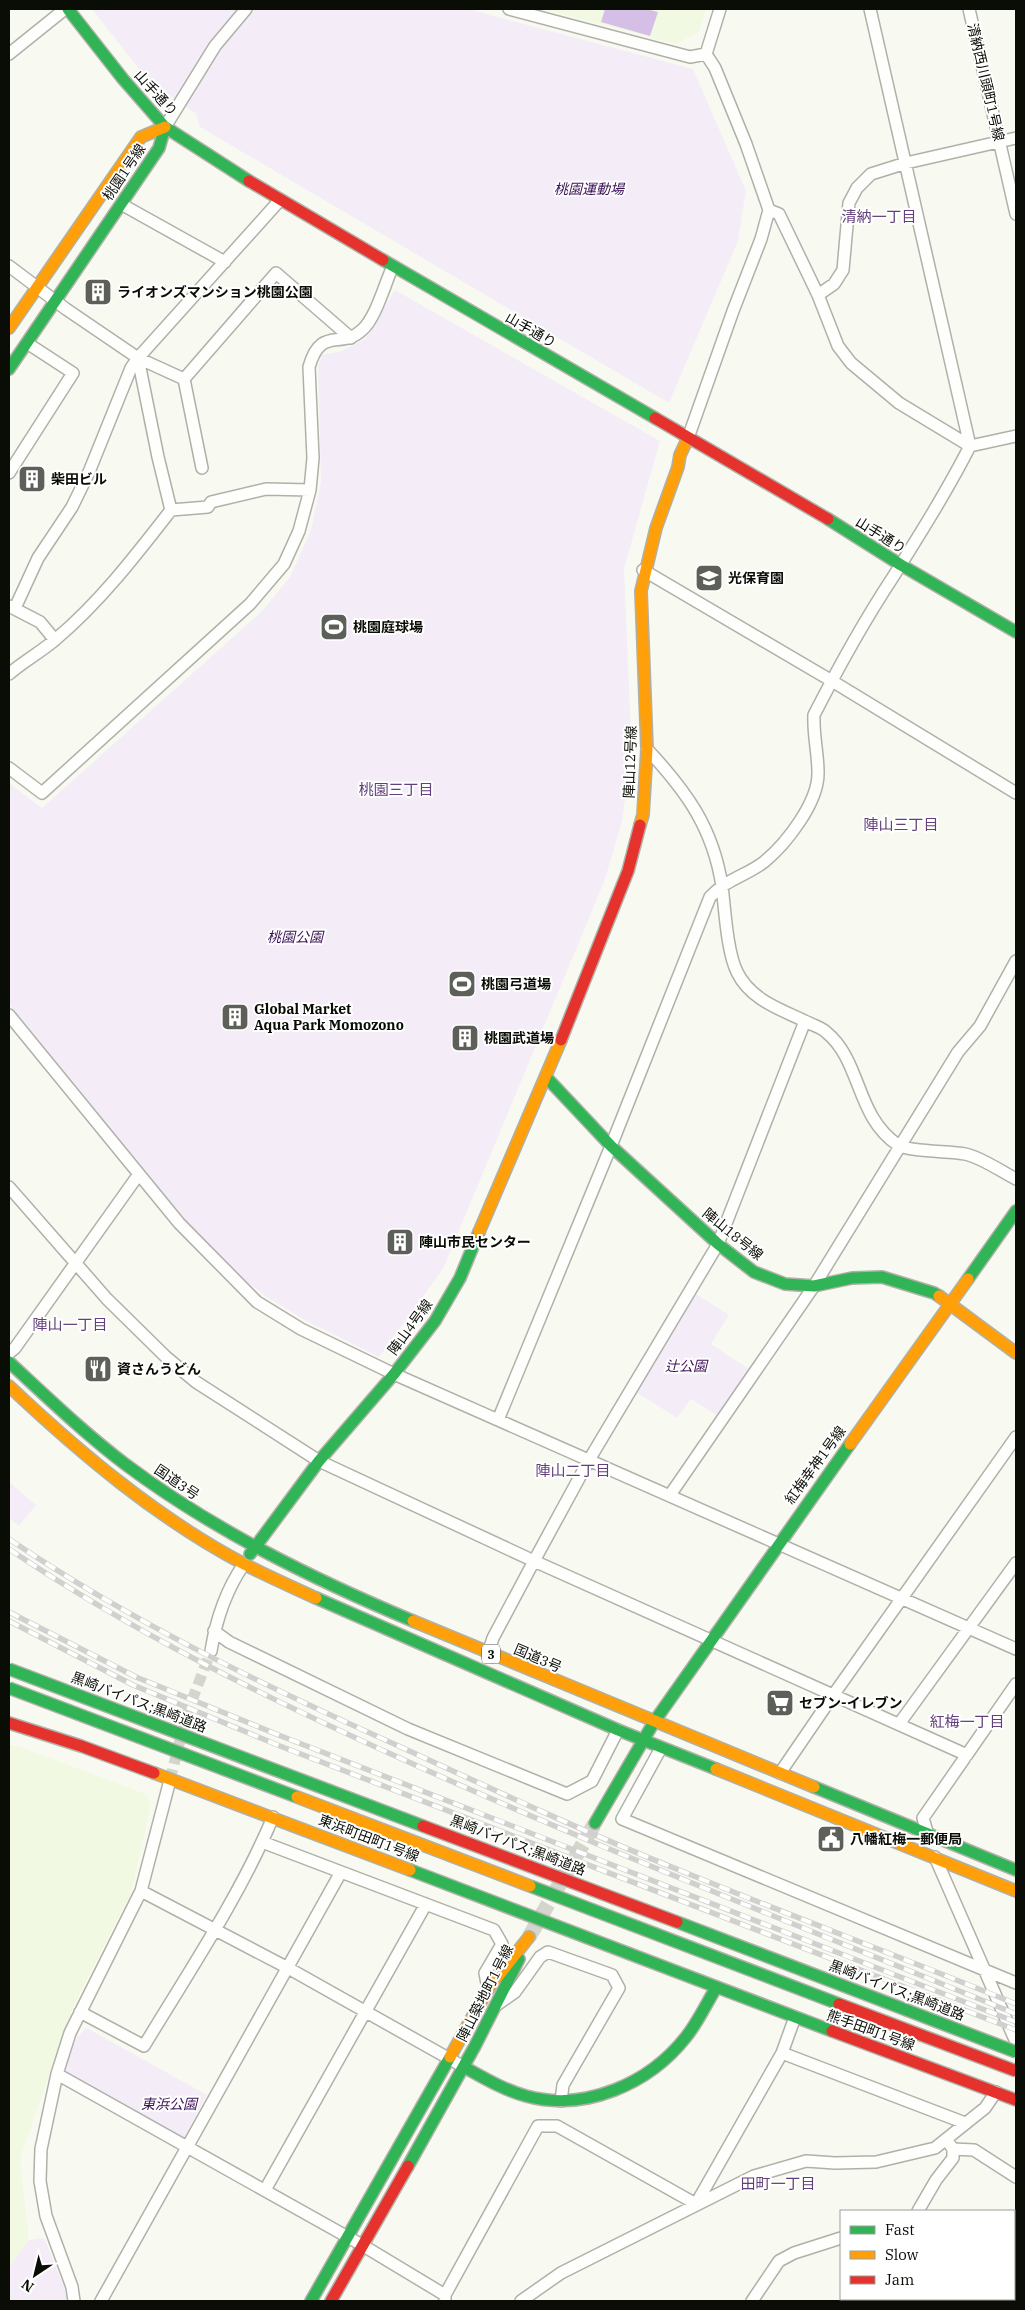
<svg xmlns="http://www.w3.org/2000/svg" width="1025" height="2310" viewBox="0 0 1025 2310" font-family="'IBM Plex Serif','Noto Sans JP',serif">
	<rect width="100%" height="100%" fill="#f8faf2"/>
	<path fill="#f2f9e3" d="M543,9H706L699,32L676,44Z
		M9,1745L18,1746L146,1794L151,1804L131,1894L74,2005L20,2158L29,2240L9,2267Z"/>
	<path fill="#f4edf8" d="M92,9H468L693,69L746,191L738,241L669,403L200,127L196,114L146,78Z
		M395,290L660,441L624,569L631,738L629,770L622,822L604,882L443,1269L379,1357L303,1319L267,1297L221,1262L139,1166L9,1004V783L42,808L261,612L290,577L311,530L321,482L318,366L322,355L342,351L365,339Z
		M693,1292L729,1315L711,1344L749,1369L718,1416L691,1399L677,1418L633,1390Z
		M9,1482L36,1505L19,1526L9,1518Z
		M87,2028L207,2095L182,2141L66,2073C65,2057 74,2037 87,2028Z
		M44,2238L65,2289L67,2301H9V2267L29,2240Z"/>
	<path fill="#d6bfe6" d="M605,9H646L658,12L650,36L601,22Z"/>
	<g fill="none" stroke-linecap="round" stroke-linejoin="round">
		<path stroke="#d4d6ce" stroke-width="11" stroke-dasharray="11 5.5" stroke-linecap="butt" d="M170,1780L187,1713L211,1651"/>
		<path stroke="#d4d6ce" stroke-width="15" stroke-dasharray="15 8" stroke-linecap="butt" d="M529,1937L595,1823"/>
		<defs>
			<path id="street" d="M509,9L690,57L706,54L715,68L746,144L769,210L761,239L733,311L688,438
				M969,9L1016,214
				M9,54L65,9
				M706,54L720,9
				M165,127L215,46L246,9
				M121,204L225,262
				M769,210L779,214L818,295L838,346L851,363L899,403L970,446L1016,436
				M9,266L66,309L138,358L184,379L276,273L351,338
				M818,295L834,284L843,270L849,203L857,188L871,174L906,163L1016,138
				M184,379L202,468
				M9,473L73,373L27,343
				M171,510L208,507L211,502L266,489L310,490
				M643,570L832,681L1016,793
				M9,606L40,622L55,640
				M15,608L38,558L72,507L89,472L131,368L138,358
				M9,674C24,661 41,652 56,639C100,602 136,555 171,510L158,457L138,358L280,200
				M647,749C687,792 713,828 722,886C725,910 727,952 737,972C751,1001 783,1010 809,1023C815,1026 822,1028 826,1032C862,1061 855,1116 898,1145C910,1152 950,1151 965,1154C981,1157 1002,1172 1016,1179
				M9,768L42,793L250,604L284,564L299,531L310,490L313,458L309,367C321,325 341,350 362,330C376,318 385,283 393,266
				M9,1015L179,1223L257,1302L301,1329L394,1374L1016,1649
				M9,1187L107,1299L166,1357L196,1382L319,1461L534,1561L967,1755
				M9,1353L15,1348L139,1174
				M498,1420L611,1146L710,897C728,878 746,876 764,862C786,844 819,802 818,772C818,753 813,735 814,715C838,668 864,621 893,577C920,534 947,491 970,446L870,9
				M670,1495L814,1286L958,1052L980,1026L1016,961
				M214,1631L229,1642L408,1729L567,1794L592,1781L618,1730
				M211,1651C216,1620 226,1590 244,1564
				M488,1653L493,1638L534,1561L589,1460L718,1244L805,1021
				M899,1724L1016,1563
				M661,1748L622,1819L1016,1983
				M780,1773L834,1694L1016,1437
				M928,1835L923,1818L1016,1684
				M262,1842L494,1930L502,1944L485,1973L488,1989
				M935,1857L1016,2042
				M141,1891L288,1968L464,2067
				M498,2004L515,1992L540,1957L548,1952L612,1975L619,1988L563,2085L561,2101
				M80,2012L144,2046C188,1973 240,1896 273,1817
				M782,2053L965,2123
				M57,2074L362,2245L445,2295
				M953,2149L974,2150L1016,2177
				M265,2190L426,1904
				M918,2211L936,2180L953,2158V2149L946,2139
				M1014,2255L1016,2256
				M989,2299L991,2301
				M74,2301L72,2287L46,2216L40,2181L41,2149L57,2074L70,2033L141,1891L170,1780
				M101,2301L341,1872
				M445,2301V2295L538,2126H557L696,2204L782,2053L795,2017
				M521,2301L561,2273L754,2176L806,2161L835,2163L876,2162L935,2148L985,2108L996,2092
				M752,2301L779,2261L794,2253L841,2238"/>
			<path id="fast" d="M68,9L123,79L165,127L249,181
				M383,260L655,418
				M9,369L159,148L165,127
				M828,519L901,565L1016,632
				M546,1077L611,1146L718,1244L754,1272L785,1284L814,1286L852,1278L882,1277L934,1293L939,1296
				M968,1279L1016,1211
				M9,1362C47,1397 84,1433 125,1464C213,1530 313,1579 413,1621
				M250,1554L319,1461L394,1374L435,1321L460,1278L479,1232
				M316,1598L618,1730L716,1769
				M814,1787L1016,1870
				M595,1823L654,1722L850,1444
				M410,1870L832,2031
				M464,2067C484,2078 504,2090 526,2096C585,2112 649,2084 686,2037C698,2022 706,2004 716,1988
				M408,2166L475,2046L519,1959
				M311,2301L450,2057"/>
			<path id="slow" d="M9,328L141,137L165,127
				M640,825L643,815L647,749L641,591L656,528L678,467L680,455L688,438
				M479,1232L561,1040
				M939,1296L1016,1353
				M9,1386C80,1453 157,1518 244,1564C267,1576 292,1587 316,1598
				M850,1444L968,1279
				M413,1621L814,1787
				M716,1769L1016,1891
				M154,1773L410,1870
				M450,2057L488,1989L529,1937"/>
			<path id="jam" d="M249,181L383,260
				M655,418L828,519
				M561,1040L628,871L640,825
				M9,1723L81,1746L154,1773
				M832,2031L1016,2100
				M331,2301L408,2166"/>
		</defs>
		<use href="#street" stroke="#afb1a9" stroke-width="14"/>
		<use href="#fast" stroke="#afb1a9" stroke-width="14"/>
		<use href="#slow" stroke="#afb1a9" stroke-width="14"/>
		<use href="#jam" stroke="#afb1a9" stroke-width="14"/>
		<use href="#street" stroke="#fefefd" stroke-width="11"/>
		<use href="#fast" stroke="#30b455" stroke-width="11"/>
		<use href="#slow" stroke="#ff9f0a" stroke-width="11"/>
		<use href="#jam" stroke="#e5322d" stroke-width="11"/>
		<defs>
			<path id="rail" d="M9,1539C133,1623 267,1687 403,1748C496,1791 589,1834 684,1872C794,1917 906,1959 1016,2004
				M9,1549C132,1632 267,1698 402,1759C604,1851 811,1930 1016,2014
				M9,1612L136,1677L281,1736L1016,2022
				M9,1621L133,1685L280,1746L1016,2030"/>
		</defs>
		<use href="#rail" stroke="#d0d1ce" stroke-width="5.5"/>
		<use href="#rail" stroke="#fff" stroke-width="4" stroke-dasharray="11" stroke-linecap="butt"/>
		<defs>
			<path id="fast-bridge" d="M9,1669L423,1826
				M9,1688L297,1797
				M530,1886L839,2004
				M677,1922L1016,2052"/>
			<path id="slow-bridge" d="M297,1797L530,1886"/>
			<path id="jam-bridge" d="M423,1826L677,1922
				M839,2004L1016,2071"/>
		</defs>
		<use href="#fast-bridge" stroke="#afb1a9" stroke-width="14" stroke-linecap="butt"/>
		<use href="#slow-bridge" stroke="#afb1a9" stroke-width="14" stroke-linecap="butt"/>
		<use href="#jam-bridge" stroke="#afb1a9" stroke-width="14" stroke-linecap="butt"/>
		<use href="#fast-bridge" stroke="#30b455" stroke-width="11"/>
		<use href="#slow-bridge" stroke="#ff9f0a" stroke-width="11"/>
		<use href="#jam-bridge" stroke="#e5322d" stroke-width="11"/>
	</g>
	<defs>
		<symbol id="building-square" viewBox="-11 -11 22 22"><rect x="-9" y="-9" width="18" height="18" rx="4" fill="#5d6058" stroke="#fff"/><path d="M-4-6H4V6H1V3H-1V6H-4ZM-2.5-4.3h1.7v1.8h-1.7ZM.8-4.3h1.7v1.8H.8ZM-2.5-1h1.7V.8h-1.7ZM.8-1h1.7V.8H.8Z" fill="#fff"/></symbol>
		<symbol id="school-square" viewBox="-11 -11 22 22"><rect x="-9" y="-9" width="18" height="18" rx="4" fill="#5d6058" stroke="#fff"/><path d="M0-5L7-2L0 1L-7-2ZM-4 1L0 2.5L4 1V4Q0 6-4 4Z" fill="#fff"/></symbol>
		<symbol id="stadium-square" viewBox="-11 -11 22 22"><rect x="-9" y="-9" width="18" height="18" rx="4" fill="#5d6058" stroke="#fff"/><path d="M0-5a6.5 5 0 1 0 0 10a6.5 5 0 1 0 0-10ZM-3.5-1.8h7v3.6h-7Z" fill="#fff"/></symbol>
		<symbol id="restaurant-square" viewBox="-11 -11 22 22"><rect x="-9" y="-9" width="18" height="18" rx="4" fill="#5d6058" stroke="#fff"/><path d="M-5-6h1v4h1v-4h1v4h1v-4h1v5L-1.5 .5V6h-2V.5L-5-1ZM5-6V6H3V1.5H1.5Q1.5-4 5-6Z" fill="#fff"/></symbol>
		<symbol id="supermarket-square" viewBox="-11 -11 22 22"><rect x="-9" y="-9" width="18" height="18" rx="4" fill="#5d6058" stroke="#fff"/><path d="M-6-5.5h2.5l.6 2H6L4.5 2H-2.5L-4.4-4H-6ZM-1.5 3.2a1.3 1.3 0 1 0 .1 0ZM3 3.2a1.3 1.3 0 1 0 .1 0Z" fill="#fff"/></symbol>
		<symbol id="civic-square" viewBox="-11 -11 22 22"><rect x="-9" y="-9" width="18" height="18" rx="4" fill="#5d6058" stroke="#fff"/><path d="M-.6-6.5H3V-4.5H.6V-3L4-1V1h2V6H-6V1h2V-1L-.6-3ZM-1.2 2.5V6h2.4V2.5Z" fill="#fff"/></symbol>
	</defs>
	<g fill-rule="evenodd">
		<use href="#building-square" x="82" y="276" width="32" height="32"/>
		<use href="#building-square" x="16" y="463" width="32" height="32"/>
		<use href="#school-square" x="693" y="562" width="32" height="32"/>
		<use href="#stadium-square" x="318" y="611" width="32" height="32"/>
		<use href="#stadium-square" x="446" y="968" width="32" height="32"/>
		<use href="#building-square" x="219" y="1001" width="32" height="32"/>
		<use href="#building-square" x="449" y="1022" width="32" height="32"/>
		<use href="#building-square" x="384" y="1226" width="32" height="32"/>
		<use href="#restaurant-square" x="82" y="1353" width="32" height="32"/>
		<use href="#supermarket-square" x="764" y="1687" width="32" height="32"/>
		<use href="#civic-square" x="815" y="1823" width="32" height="32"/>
	</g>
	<g text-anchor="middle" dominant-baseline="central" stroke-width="4" stroke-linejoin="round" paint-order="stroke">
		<rect fill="#fff" stroke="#545650" stroke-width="1" x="482" y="1644.5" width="18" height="19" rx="4"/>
		<g font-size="12" font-weight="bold" fill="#0a0d05">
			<text x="491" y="1654">3</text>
		</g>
		<g font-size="14" fill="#0a0d05" stroke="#fff">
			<text transform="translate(986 82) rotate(77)">清納西川頭町1号線</text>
			<text transform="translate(156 93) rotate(48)">山手通り</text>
			<text transform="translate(124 172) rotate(-56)">桃園1号線</text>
			<text transform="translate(531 330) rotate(30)">山手通り</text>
			<text transform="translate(881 535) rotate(32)">山手通り</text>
			<text transform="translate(630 762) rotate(-88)">陣山12号線</text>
			<text transform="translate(733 1234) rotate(39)">陣山18号線</text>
			<text transform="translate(410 1327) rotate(-54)">陣山4号線</text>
			<text transform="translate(815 1465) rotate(-54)">紅梅幸神1号線</text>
			<text transform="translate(177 1482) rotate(34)">国道3号</text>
			<text transform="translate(538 1658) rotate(23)">国道3号</text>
			<text transform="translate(139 1702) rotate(21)">黒崎バイパス;黒崎道路</text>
			<text transform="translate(369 1838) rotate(21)">東浜町田町1号線</text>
			<text transform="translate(518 1845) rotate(21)">黒崎バイパス;黒崎道路</text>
			<text transform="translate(897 1990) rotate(21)">黒崎バイパス;黒崎道路</text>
			<text transform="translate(485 1993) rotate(-63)">陣山築地町1号線</text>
			<text transform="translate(871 2030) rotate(20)">熊手田町1号線</text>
		</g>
		<g font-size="14" font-style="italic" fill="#3b0f55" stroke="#fff">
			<text x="589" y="189">桃園運動場</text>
			<text x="295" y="937">桃園公園</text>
			<text x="686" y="1366">辻公園</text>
			<text x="169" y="2104">東浜公園</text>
		</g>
		<g font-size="14" font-weight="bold" fill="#0a0d05" stroke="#fff" text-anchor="start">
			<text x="117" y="292">ライオンズマンション桃園公園</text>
			<text x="51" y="479">柴田ビル</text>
			<text x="728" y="578">光保育園</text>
			<text x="353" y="627">桃園庭球場</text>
			<text x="481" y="984">桃園弓道場</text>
			<text x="254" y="1009">Global Market<tspan x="254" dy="16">Aqua Park Momozono</tspan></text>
			<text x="484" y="1038">桃園武道場</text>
			<text x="419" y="1242">陣山市民センター</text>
			<text x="117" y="1369">資さんうどん</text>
			<text x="799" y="1703">セブン-イレブン</text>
			<text x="850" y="1839">八幡紅梅一郵便局</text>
		</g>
		<g font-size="15" fill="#63407b" stroke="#fff">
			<text x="879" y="216">清納一丁目</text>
			<text x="396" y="789">桃園三丁目</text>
			<text x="901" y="824">陣山三丁目</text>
			<text x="70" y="1324">陣山一丁目</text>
			<text x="573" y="1470">陣山二丁目</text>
			<text x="967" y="1721">紅梅一丁目</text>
			<text x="778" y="2183">田町一丁目</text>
		</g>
	</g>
	<rect width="1025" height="2310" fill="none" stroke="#0a0d05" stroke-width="20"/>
	<rect x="840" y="2210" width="175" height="90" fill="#ffffff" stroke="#9d9e9b"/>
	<rect x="850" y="2226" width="25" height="8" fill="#30b455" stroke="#9d9e9b"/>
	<text x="885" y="2235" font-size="15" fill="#0a0d05">Fast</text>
	<rect x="850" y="2251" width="25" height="8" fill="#ff9f0a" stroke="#9d9e9b"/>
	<text x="885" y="2260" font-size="15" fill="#0a0d05">Slow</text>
	<rect x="850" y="2276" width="25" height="8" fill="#e5322d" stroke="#9d9e9b"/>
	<text x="885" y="2285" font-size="15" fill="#0a0d05">Jam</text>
	<g transform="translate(35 2275) rotate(215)" stroke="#ffffff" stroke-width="4" paint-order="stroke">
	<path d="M0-4L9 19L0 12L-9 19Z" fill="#0a0d05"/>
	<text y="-8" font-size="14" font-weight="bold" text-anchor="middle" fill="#0a0d05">N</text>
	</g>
</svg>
